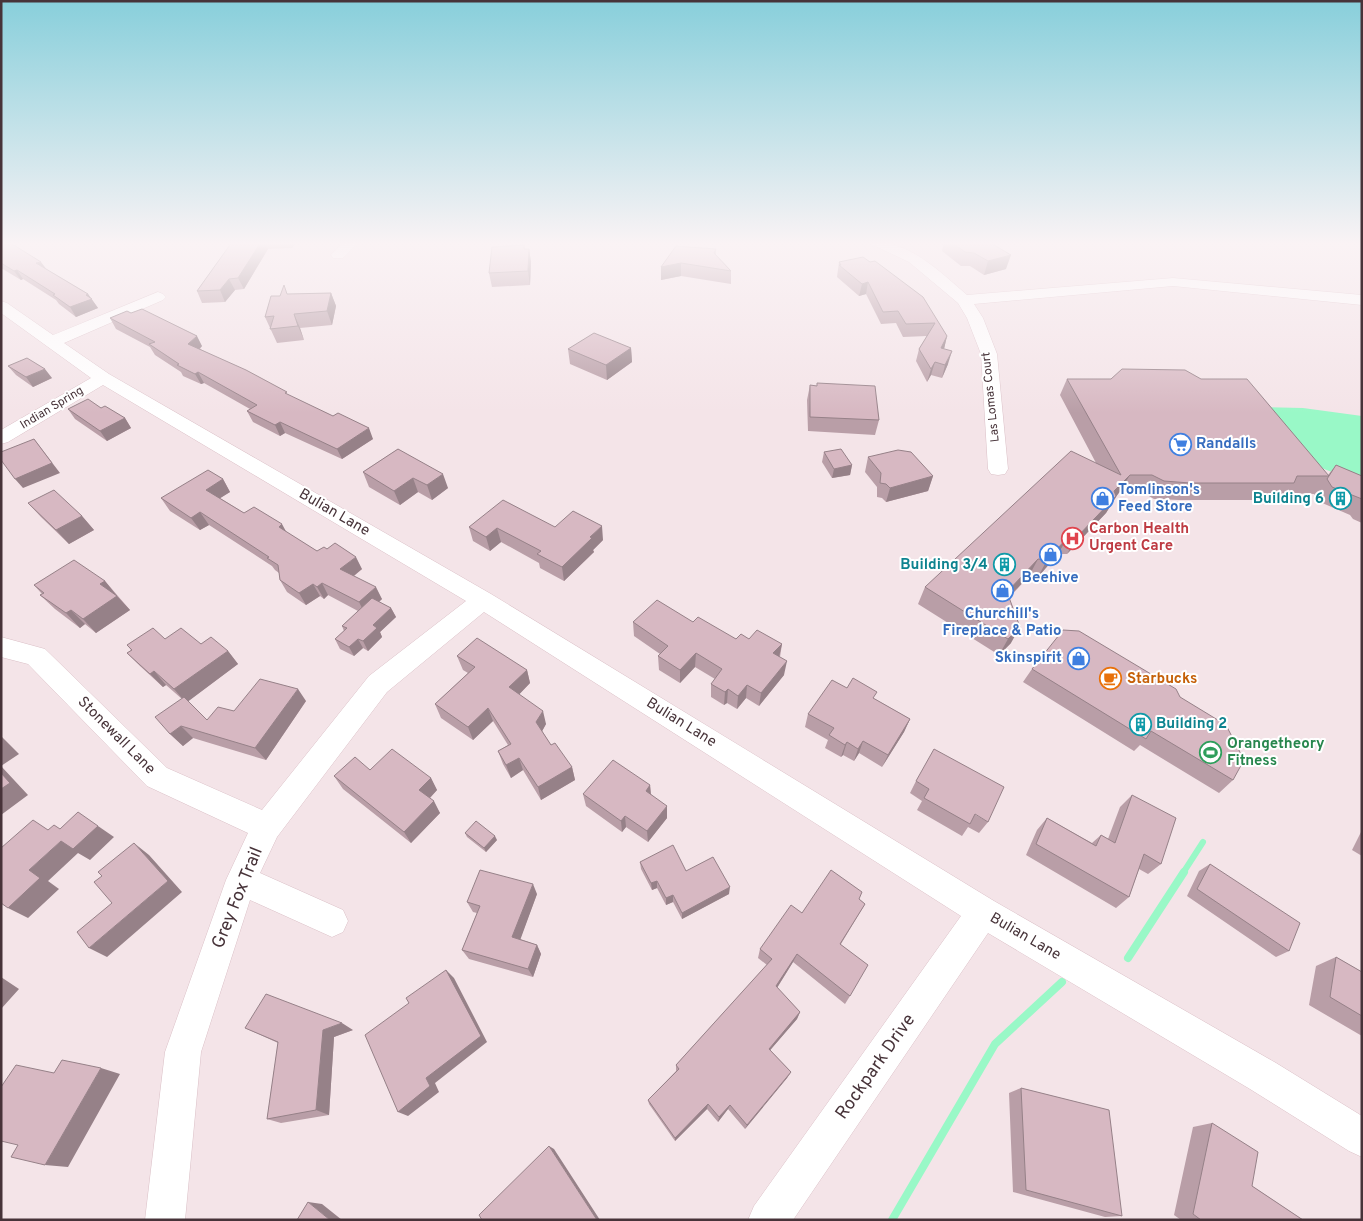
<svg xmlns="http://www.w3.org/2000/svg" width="1363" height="1221" viewBox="0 0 1363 1221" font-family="Overpass,sans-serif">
	<rect width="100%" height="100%" fill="#f4e4e8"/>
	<path fill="#99f8c7" d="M1264,407L1303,408L1362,416V484L1314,465Z"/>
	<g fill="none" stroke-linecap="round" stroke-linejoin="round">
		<path stroke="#99f8c7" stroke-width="6" d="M1183,873L1203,842"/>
		<path stroke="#99f8c7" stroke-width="8" d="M1128,958L1184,872
			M892,1220L995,1044L1062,982"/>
		<defs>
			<path id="minor" d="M344,242H359L343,258H333L331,255Z
				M871,242C909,240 940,272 967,295L1173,278L1362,295V305L1173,286L974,304L983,318L997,354L1008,469L1005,474L998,475L991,474L988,469L981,354L967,318L958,303L909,262L873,245Z
				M158,292L163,294L166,297L163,300L64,343L109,374L491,594L994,901L1276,1063L1362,1116V1157L1349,1151L1250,1089L988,933L793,1220H748L754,1206L961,916L484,612L387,692L277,837L260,873L343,910L348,921L343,932L332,937L250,900L201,1052L185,1220H145L165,1052L226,880L248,833L147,786L28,664L1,657V637L45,649L167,768L262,810L369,676L466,601L103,385L8,442L1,444V430L91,378L1,313V301L7,303L53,335Z"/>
		</defs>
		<use href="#minor" stroke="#dbc0c7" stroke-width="1"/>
		<use href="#minor" fill="#fff" fill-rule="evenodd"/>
	</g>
	<path fill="#b99ea7" d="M1,242L88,294L98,308L76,317L59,304L56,300L23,279L21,280L1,268Z
		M232,242H296L292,248L268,249L244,289L235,290L225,302L202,303L197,291Z
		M944,242H989L1006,269L984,275L970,266H961L942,251Z
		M524,245L525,249H529L531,262L530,285L492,287L489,273Z
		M716,249V255L731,271V284L681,276L661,280V267Z
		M875,261L947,336L944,349L948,364L942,378L931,375L927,382L916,361L919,349L927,336L903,337L896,323L881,324L866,294L859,296L837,277L839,262H870Z
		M331,293L336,306L332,325L300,328L304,340L277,343L265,317L280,296Z
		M110,318L202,346L200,349L373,439L342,459L285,433L280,436L253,422L247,411L250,409L204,383L201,384L183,376L181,372L155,355L150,347L116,329Z
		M631,348L632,362L607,380L570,364L568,349Z
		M8,366L52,378L33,387L16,375Z
		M1067,379L1328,475L1336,465L1362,476V523L1353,519L1350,515L1320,502L1314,494L1285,493L1280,500H1179L1154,499L1142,492H1120L1116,496L1106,513L1067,554H1058L1038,577L1029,576L1009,598L1011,643L999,655L918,604L925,587L1096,463L1060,395Z
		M817,383L879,420L875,435L808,431L807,400L810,385L817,386Z
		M101,408L125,418L131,428L107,441L75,419L68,409Z
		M398,449L448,488L432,500L418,492L400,505L369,487L363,472Z
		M824,452L852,465L850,475L832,478L822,462Z
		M868,457L933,476L928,491L886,502L882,498L877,497V487L865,472Z
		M223,479L230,492L220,498L244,513L286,532L317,551L362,569L354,576L382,599L379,602L391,608L396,617L380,632L382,637L368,651L363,648L354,656L340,649L335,639L344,631L342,626L358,611L328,595L324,599L320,596L306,605L287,592L280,580L279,573L275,570L272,566L209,525L200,530L170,511L161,498Z
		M28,503L82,516L94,530L69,544L41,517Z
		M469,527H555L603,540L593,550L594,552L564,581L540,568L539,563L501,542L490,551L473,541Z
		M105,581L130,610L96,633L85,624L80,628L55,609L40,595L42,594L34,585Z
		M633,622H693L736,639H749L782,644L780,657L784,675L759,706L746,698L737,709L727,703L724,705L711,697V684L715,679L695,667L680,683L659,670L658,656L660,654L634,636Z
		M165,639L201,644L228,651L238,664L188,701L207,720L234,711L306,701L266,760L193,738L183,746L170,734L182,699L166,685L163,687L140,666L127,653L131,650L127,645Z
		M457,656L527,670L530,683L519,694L546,724L542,731L551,745L572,767L575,780L541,800L523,770L511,778L503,764L498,751L508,745L493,721L473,740L441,718L435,704L468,673L463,670Z
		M1032,669L1180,697L1233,780L1219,793L1140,745L1134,751L1023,682Z
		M847,688L875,699L910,719L904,732L882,767L859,753L854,761L843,755L841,757L825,748L828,740L805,727L808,714Z
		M370,770L431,778L437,790L430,798L440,813L411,843L343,789L334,776Z
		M916,781L988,822L979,833L968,827L962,836L917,810L922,801L910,793Z
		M650,785L651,794L667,818L648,842L626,827L622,832L586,806L583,794Z
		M1132,795L1161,864L1148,874L1139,869L1129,897L1116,908L1026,855L1037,830L1047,818L1092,843L1101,835L1108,839L1120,807Z
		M1362,830V856L1352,850Z
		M465,833L497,840L486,852L467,837Z
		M640,862L686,871L729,894L682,919L673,902L666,905L657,888L652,890L641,869Z
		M1210,864L1289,951L1276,957L1187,896L1199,871Z
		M537,894L520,939L537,945L541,954L533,977L469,959L462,950L477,913L473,912L467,902Z
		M859,899L865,904L841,944L850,996L845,1004L793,962L777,988L800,1012L797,1019L770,1050L791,1072L787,1078L745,1129L728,1109L718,1122L707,1109L675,1141L649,1104L648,1100L676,1071V1065L767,965L758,958L760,949L802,913Z
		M1336,957L1362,972V1036L1309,1005L1316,966Z
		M245,1028L353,1030L334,1037L329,1115L281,1123L267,1119L278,1043Z
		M1021,1088L1122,1216L1105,1217L1013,1192L1009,1093Z
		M1212,1123L1252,1186L1303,1220H1181L1174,1215L1193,1127Z"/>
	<path fill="#968188" d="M261,242H266L268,249L244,289L238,278Z
		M290,242H296L292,248Z
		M529,249L531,262L530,285L528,271Z
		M1011,255L1006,269L984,275L988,261Z
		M41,262L47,270L36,263Z
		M681,263V276L661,280V267Z
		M17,270L23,279L21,280L14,271Z
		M229,279L235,290L225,302L220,290Z
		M868,282L866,294L859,296L862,284Z
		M331,293L336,306L332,325L327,311Z
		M88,294L98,308L76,317L70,307L86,295Z
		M294,314L300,328L304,340L298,326Z
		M197,336L202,346L194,354L188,344Z
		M947,336L944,349L941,348Z
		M631,348L632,362L607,380L606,365Z
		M952,351L948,364L942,378L945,365Z
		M935,362L931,375L927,382L931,369Z
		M45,369L52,378L33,387L26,377Z
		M198,372L204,383L201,384L195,374Z
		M125,418L131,428L107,441L100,431Z
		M280,422L285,433L280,436L275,425Z
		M369,428L373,439L342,459L337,449Z
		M34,439L60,473L23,488L15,479Z
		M852,465L850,475L832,478L834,469Z
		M443,474L448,488L432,500L427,485Z
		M1130,475L1106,513L1067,554L1077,537L1114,491Z
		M933,476L928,491L886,502L890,488Z
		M413,478L418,492L400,505L394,491Z
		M223,479L230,492L214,502L206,490Z
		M200,512L209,525L200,530L191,518Z
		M82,516L94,530L69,544L56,530Z
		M282,524L289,537L279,527Z
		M602,526L603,540L593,550L594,552L564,581L562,567L590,537Z
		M497,528L501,542L490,551L486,537Z
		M1068,537L1058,554L1038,577L1047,560Z
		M356,557L362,569L346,582L340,569Z
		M1038,559L1029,576L998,608L1007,592Z
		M105,581L117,596L100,584Z
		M322,583L328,595L324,599L317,587Z
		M313,584L320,596L306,605L299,593Z
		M376,587L382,599L365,614L359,602Z
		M117,596L130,610L96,633L83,619Z
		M391,608L396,617L380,632L382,637L368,651L363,641L373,625Z
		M71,610L85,624L80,628L66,613Z
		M1020,627L1011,643L999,655L1008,639Z
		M358,639L363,648L354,656L349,647Z
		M782,644L779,657L773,653Z
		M228,651L238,664L186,703L174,689Z
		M696,653L695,667L680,683V670Z
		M787,661L784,675L759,706L761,693Z
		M527,670L530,683L513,701L509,687Z
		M154,671L166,685L163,687L150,674Z
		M747,685L746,698L737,709L738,696Z
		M298,689L306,701L266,760L255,748Z
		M728,689L727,703L724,705L725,692Z
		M488,708L493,721L473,740L468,727Z
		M543,711L546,724L540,735L536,722Z
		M910,719L904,732L882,767L888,755Z
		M181,726L193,738L183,746L170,734Z
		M1,736L19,754L1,766Z
		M863,741L859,753L854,761L858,749Z
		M847,742L843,755L841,757L845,745Z
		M519,758L523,770L511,778L506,765Z
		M1,766L28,795L1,815Z
		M572,767L575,780L541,800L538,787Z
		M431,778L437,790L426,802L419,790Z
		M650,785L651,797L646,791Z
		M434,801L440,813L411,843L404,832Z
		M667,806V818L648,842L647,831Z
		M625,816L626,827L622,832L621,821Z
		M98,826L114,837L90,860L78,853L48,881L59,889L28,918L8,908L29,870L61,841Z
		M495,836L497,840L486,852L484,848Z
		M134,843L149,855L182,892L107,957L89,948L168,881Z
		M657,881V888L652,890L651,883Z
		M533,884L537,894L518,946L512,937Z
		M730,887L729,894L682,919V913Z
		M673,895V902L666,905V898Z
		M537,945L541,954L533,977L528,969Z
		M797,954L793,962L773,994L776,986Z
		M446,970L454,978L487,1042L435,1083L439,1092L408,1116L398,1112L426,1078Z
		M1,977L19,989L1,1009Z
		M800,1012L797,1019L766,1055L769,1049Z
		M342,1023L353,1030L334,1037L329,1115L316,1110L323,1030Z
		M101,1068L120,1074L68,1167L45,1165Z
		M791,1072L787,1078L745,1129L747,1125Z
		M708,1104L707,1109L675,1141V1138Z
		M730,1105L728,1109L718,1122L719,1117Z
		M549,1146L554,1149L600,1220H597Z
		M308,1202L322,1204L342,1220H330Z"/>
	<path fill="#d7b8c2" stroke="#968188" d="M1,242H9L41,262L36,263L88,294L86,295L92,299L70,307L53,295L55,294L17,270L14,271L1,263Z
		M232,242H261L238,278L229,279L220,290L197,291Z
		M951,242H989L1011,255L988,261L974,253L965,252Z
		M524,245V249H529L528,271L489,273L492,247Z
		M676,246L716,249L714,253L731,271L681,263L661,267Z
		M863,257L870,262L875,261L923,297L947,336L941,348L952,351L945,365L935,362L931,369L919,349L935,323L906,324L898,311L883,312L868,282L862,284L839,265H841L839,262Z
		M284,285L287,294L331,293L327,311L294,314L298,326L270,329L274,316L265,317L271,296H280Z
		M142,309L197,336L188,344L246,370L287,392L285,393L333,416L338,413L369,428L337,449L280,422L275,425L247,411L257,405L198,372L195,374L177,365L179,364L149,344L155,342L110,318L127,311L131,313Z
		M594,333L631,348L606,365L568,349Z
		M27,358L45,369L26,377L8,366Z
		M1122,369L1185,370L1201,379H1247L1329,476H1297L1294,483H1190L1164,481L1152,475H1130L1114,491L1116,496L1077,537H1068L1047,560L1038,559L1007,592L1020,627L1008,639L925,587L1071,451L1121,475L1067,379H1111Z
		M817,383L875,386L879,420L810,417V385L817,386Z
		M88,399L101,408L105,406L125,418L100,431L68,409Z
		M34,439L52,463L15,479L1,460V452Z
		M398,449L443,474L427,485L413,478L394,491L363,472Z
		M841,449L852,465L834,469L824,452Z
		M898,450L911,452L933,476L890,488L886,484L880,483L881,473L868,457Z
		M1336,465L1362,476V499L1332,487L1327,479Z
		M208,470L223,479L206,490L244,513L254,507L282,524L279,527L317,551L324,547L327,549L335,543L356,557L340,569L376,587L359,602L322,583L317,587L313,584L299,593L280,580L278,565L267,558L269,557L200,512L191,518L161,498Z
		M54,490L82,516L56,530L28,503Z
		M503,500L555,527L573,511L602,526L590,537L592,538L562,567L537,554L541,551L497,528L486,537L469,527Z
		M74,560L105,581L100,584L117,596L83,619L71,610L66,613L40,595L44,593L34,585Z
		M372,598L391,608L373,625L377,628L363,641L358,639L349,647L335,639L347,628L342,626Z
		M657,600L693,622L698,617L736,639L741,634L749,639L757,630L782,644L773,653L787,661L761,693L747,685L738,696L728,689L725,692L711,684L722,669L696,653L680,670L658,656L668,646L633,622Z
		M153,628L165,639L181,628L201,644L211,637L228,651L174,689L154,671L150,674L127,653L132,650L127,645Z
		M1063,630L1079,631L1176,689L1180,697L1226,725L1244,760L1233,780L1151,731L1146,739L1032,669Z
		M477,638L527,670L509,687L543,711L536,722L551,745L555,743L572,767L538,787L519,758L506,765L498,751L511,744L488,708L468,727L435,704L475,667L457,656Z
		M853,678L877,692L873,698L910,719L888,755L863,741L858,749L847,742L845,745L829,735L834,728L808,714L832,680L847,688Z
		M260,679L298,689L255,748L181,726L170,734L155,717L184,697L207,720L218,707L234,711Z
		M392,749L431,778L419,790L434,801L404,832L334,776L355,757L370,770Z
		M934,749L1004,787L988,822L975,814L970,824L924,798L929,789L916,781Z
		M613,760L650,785L646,791L667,806L647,831L625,816L621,821L583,794Z
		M1,773L10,783L1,789Z
		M1132,795L1176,818L1161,864L1144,854L1129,897L1036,844L1047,818L1096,846L1101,835L1115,843Z
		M78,812L98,826L73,849L61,841L29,870L40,878L8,908L1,903V848L33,820L48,830L54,825L60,829Z
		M476,821L495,836L484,848L465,833Z
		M134,843L168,881L89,948L77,932L112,903L94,882L102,876L98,872Z
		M673,845L686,871L713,857L730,887L682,913L673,895L666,898L657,881L651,883L640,862Z
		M1210,864L1300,923L1289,951L1197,889Z
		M480,870L533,884L512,937L537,945L528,969L462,950L480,906L467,902Z
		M831,870L862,892L859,899L865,904L840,944L868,965L850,996L797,954L776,986L800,1012L769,1049L791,1072L747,1125L730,1105L719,1117L708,1104L675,1138L648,1100L679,1069L676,1065L772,959L760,949L791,905L802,913Z
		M1336,957L1362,972V1016L1330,997Z
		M446,970L481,1036L426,1078L430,1086L398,1112L365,1035L409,1003L406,998Z
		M266,994L342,1023L323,1030L316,1110L267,1119L278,1042L245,1028Z
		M62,1060L101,1068L45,1165L11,1157L18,1145L1,1141V1087L16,1065L54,1073Z
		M1021,1088L1109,1110L1122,1216L1026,1190Z
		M1212,1123L1258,1152L1252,1186L1303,1220H1201L1193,1214Z
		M549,1146L597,1220H482L479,1215Z
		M308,1202L330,1220H297Z"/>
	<linearGradient id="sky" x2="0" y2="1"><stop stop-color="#88cfdb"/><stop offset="0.59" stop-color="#faf3f5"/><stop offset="1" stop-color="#faf3f5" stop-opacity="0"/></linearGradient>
	<rect width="1363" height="413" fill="url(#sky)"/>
	<defs>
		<symbol id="supermarket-ring" viewBox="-11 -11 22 22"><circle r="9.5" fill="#fff" stroke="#3f7fe0" stroke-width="1.5"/><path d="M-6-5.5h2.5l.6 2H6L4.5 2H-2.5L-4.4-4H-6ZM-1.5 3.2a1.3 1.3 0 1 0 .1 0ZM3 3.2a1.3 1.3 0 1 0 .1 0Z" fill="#3f7fe0"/></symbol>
		<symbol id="shop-ring" viewBox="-11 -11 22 22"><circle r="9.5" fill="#fff" stroke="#3f7fe0" stroke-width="1.5"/><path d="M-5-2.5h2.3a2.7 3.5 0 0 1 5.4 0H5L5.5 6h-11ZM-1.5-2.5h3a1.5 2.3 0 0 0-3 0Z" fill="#3f7fe0"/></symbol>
		<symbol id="building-ring" viewBox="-11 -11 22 22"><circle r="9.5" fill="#fff" stroke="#0f9aa8" stroke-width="1.5"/><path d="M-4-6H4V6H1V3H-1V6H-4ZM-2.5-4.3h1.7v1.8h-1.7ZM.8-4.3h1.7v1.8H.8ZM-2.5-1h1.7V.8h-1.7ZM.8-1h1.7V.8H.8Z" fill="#0f9aa8"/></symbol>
		<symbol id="hospital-ring" viewBox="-11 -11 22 22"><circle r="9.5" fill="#fff" stroke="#e0444e" stroke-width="1.5"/><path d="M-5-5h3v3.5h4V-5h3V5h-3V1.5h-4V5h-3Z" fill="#e0444e"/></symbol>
		<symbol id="cafe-ring" viewBox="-11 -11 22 22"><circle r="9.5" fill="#fff" stroke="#e8710a" stroke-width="1.5"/><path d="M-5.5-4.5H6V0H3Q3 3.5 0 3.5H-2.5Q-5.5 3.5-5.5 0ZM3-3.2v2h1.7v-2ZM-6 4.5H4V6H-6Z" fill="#e8710a"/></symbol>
		<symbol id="stadium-ring" viewBox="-11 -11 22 22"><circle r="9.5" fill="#fff" stroke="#2e9e5b" stroke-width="1.5"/><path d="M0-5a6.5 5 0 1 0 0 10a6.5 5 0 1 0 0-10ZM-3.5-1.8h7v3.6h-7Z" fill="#2e9e5b"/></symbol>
	</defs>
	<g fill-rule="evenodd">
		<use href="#supermarket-ring" x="1168" y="432" width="25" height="25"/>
		<use href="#shop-ring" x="1090" y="486" width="25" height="25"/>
		<use href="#building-ring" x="1328" y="486" width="25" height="25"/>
		<use href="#hospital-ring" x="1060" y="526" width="25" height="25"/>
		<use href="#shop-ring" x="1038" y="542" width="25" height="25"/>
		<use href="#building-ring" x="992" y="552" width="25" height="25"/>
		<use href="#shop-ring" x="990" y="578" width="25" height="25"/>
		<use href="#shop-ring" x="1066" y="646" width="25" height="25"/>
		<use href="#cafe-ring" x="1098" y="666" width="25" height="25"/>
		<use href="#building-ring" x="1128" y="712" width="25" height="25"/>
		<use href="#stadium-ring" x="1198" y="740" width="25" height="25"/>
	</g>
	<g text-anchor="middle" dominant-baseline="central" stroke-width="4" stroke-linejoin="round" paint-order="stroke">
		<g font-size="12" fill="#473339" stroke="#fff">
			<text transform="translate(991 397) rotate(-96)">Las Lomas Court</text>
			<text transform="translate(52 408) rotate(-31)">Indian Spring</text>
		</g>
		<g font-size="15" font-weight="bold" fill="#366cbe" stroke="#fff" text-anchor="start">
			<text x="1196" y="444">Randalls</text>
			<text x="1118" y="490">Tomlinson's<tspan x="1118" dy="17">Feed Store</tspan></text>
			<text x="1050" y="578" text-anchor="middle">Beehive</text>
			<text x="1002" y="614" text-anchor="middle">Churchill's<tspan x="1002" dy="17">Fireplace &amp; Patio</tspan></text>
			<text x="1062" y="658" text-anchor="end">Skinspirit</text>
		</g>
		<g font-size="15" font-weight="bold" fill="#0d838f" stroke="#fff" text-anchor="end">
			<text x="1324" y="499">Building 6</text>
			<text x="988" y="565">Building 3/4</text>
			<text x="1156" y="724" text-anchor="start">Building 2</text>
		</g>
		<g font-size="15" fill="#473339" stroke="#fff">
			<text transform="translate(334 513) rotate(30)">Bulian Lane</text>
			<text transform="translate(681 723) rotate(32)">Bulian Lane</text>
			<text transform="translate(116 736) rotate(45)">Stonewall Lane</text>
			<text transform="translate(1025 937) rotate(30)">Bulian Lane</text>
		</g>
		<g font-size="15" font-weight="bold" fill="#be3a42" stroke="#fff" text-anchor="start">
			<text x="1089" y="529">Carbon Health<tspan x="1089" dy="17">Urgent Care</tspan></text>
		</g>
		<g font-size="15" font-weight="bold" fill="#c56008" stroke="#fff" text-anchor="start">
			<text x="1127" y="679">Starbucks</text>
		</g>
		<g font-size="15" font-weight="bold" fill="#27864d" stroke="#fff" text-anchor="start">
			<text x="1227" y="744">Orangetheory<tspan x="1227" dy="17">Fitness</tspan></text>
		</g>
		<g font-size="18" fill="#473339" stroke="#fff">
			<text transform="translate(238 898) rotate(-68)">Grey Fox Trail</text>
			<text transform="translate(876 1067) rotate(-55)">Rockpark Drive</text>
		</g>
	</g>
	<rect width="1363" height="1221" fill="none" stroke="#473339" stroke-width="5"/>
</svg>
